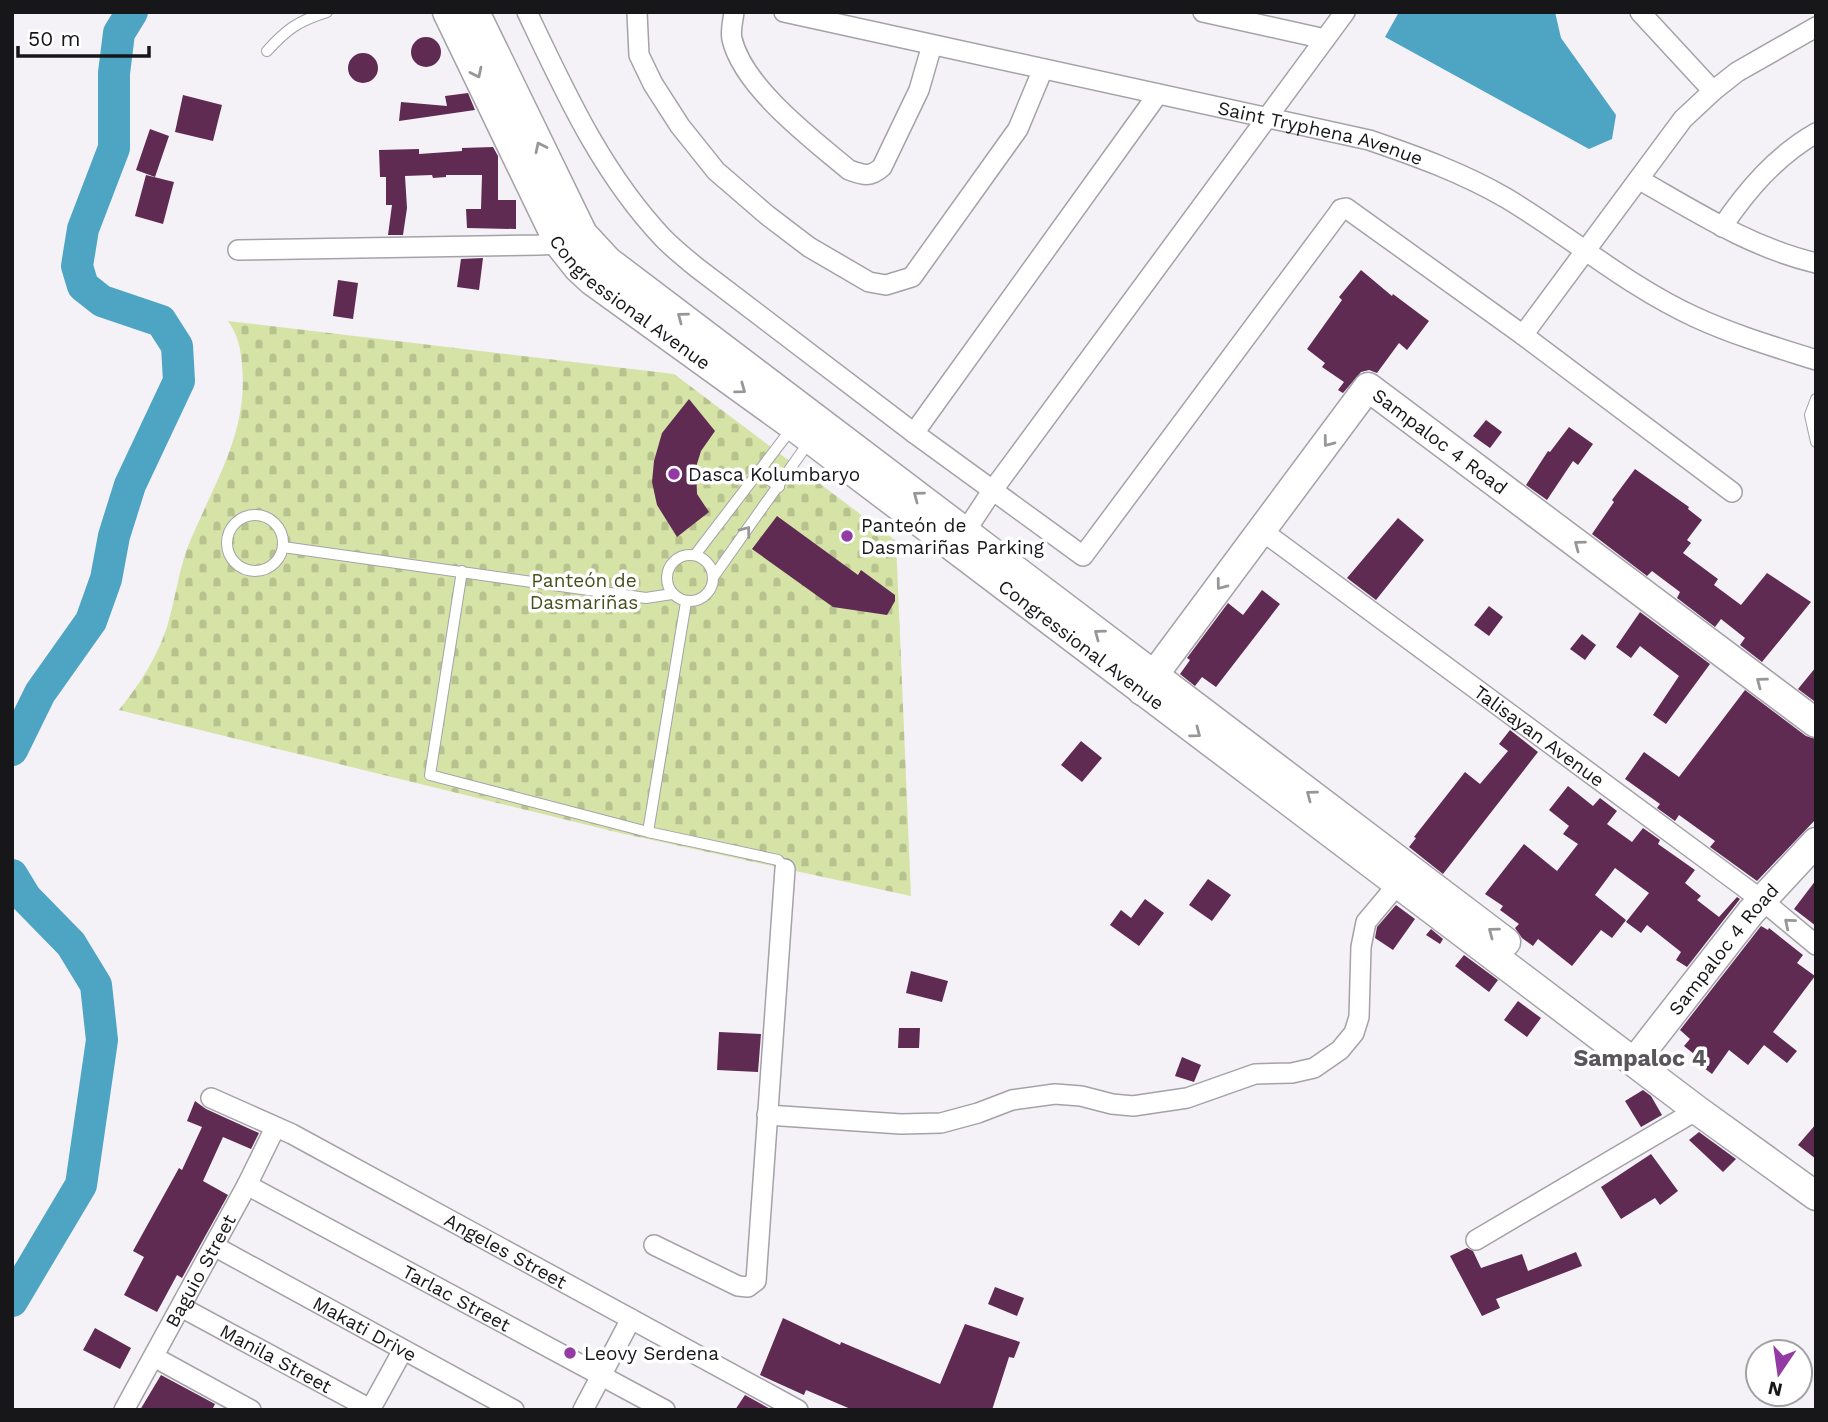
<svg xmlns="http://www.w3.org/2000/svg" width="1828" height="1422" viewBox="0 0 1828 1422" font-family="'Work Sans',sans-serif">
	<defs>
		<pattern id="cemetery-stones" width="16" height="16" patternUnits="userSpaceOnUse" patternTransform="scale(1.75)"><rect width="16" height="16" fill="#d6e3a6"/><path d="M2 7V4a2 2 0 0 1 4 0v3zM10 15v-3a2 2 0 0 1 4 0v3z" fill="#b7c28e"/></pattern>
	</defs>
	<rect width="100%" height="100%" fill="#f4f1f7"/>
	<path fill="url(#cemetery-stones)" d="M228,321L674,374L896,541L911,896L620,833L119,710C139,685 157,658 167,627C175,601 178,574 187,549C211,488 249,434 242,366C241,349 238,335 228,321Z"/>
	<path fill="#4da4c3" d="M1399,12H1555L1561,38L1616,115L1612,139L1589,149L1385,37Z"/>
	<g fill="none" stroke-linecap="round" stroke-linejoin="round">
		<path stroke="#4da4c3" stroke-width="32" d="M12,750L40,693L91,621L106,579L114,536L130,485L179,381L177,346L161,321L102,301L83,286L77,266L83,229L114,148V73L119,33L132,12
			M12,875L26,898L71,944L96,985L102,1040L81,1185L12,1301"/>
	</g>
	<path fill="#602b52" d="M411 52a15 15 0 1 1 30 0a15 15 0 1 1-30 0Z
		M348 68a15 15 0 1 1 30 0a15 15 0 1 1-30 0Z
		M468,93L475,110L399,121L401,102L447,106L445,96Z
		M183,95L222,105L213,141L175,132Z
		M150,129L169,136L155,177L136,170Z
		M493,147L498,156V200H516V229L467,228L466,209H481L482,175H446V177L433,178L432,175L405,176L407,208L403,235H388L392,205H386V177H380L379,150L419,149V154L462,151V148Z
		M146,175L174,182L163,224L135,216Z
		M483,258L479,290L457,287L461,259Z
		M1361,270L1392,296L1393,294L1429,321L1407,350L1399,343L1377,373L1369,370L1361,372L1343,393L1338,390L1344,382L1322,367L1325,363L1307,349L1342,300L1339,297Z
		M338,280L358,283L353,319L333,316Z
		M689,399L715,431L701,451L696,467L697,494L709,512L677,537L657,505L652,482L654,461L662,433Z
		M1486,420L1502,432L1490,448L1473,436Z
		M1569,427L1593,444L1578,465L1573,461L1547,500L1526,485L1548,451L1550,452Z
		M1635,469L1689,507L1688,509L1702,520L1687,540L1691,543L1683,553L1718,579L1714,585L1741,605L1767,573L1811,602L1762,662L1740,645L1745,638L1721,619L1715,627L1677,598L1680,592L1652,571L1647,576L1592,534L1614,502L1612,500Z
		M777,516L858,575L861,570L895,595V601L887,615L833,607L752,549Z
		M1398,518L1424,540L1376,600L1347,578Z
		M1262,590L1280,604L1216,687L1202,677L1195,686L1180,674L1190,660L1187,658L1228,603L1243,615Z
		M1489,606L1503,617L1489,636L1474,625Z
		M1640,612L1710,664L1666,724L1653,715L1679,676L1640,646L1631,658L1616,647Z
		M1582,634L1596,645L1585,660L1570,649Z
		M1816,667V699L1814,701L1798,689Z
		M1745,690L1806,736L1816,739V819L1757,881L1710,847L1715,841L1679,815L1675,821L1657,808L1660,804L1625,779L1644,752L1679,777Z
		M1510,730L1538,752L1443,874L1409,847L1416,838L1414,837L1465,772L1480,784L1508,751L1499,744Z
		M1081,741L1102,758L1082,782L1061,765Z
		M1568,786L1593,806L1600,798L1617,811L1607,824L1632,842L1643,828L1660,840L1658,844L1695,870L1685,883L1701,896L1697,900L1719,917L1737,897L1740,899L1687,967L1676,960L1681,952L1647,925L1641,933L1626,922L1649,893L1615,868L1595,895L1626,920L1612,938L1601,930L1572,966L1538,939L1533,946L1522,938L1515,928L1519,924L1500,910L1503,906L1485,894L1524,844L1557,871L1578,844L1563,834L1569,826L1549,810Z
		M1208,879L1231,895L1212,921L1189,905Z
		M1816,880V926L1794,909Z
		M1145,899L1164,913L1139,946L1110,925L1121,910L1131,918Z
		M1396,905L1415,919L1393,950L1375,938L1377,927Z
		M1761,926L1768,930L1769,928L1803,955L1797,963L1815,976L1773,1032L1797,1051L1787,1063L1764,1045L1748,1065L1729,1050L1712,1074L1696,1062L1699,1058L1684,1046L1690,1039L1680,1030Z
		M1431,929L1443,939L1440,944L1426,935Z
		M1464,955L1498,980L1489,992L1455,966Z
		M911,971L948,981L942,1002L906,993Z
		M1518,1001L1541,1018L1527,1037L1504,1020Z
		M899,1028H920L919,1048H898Z
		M719,1032L761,1034L758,1072L717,1070Z
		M1182,1057L1201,1065L1194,1082L1175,1076Z
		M1643,1090L1651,1096L1662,1115L1641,1127L1625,1101Z
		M195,1101L206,1109L259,1133L251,1149L223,1137L203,1181L228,1195L182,1278L177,1275L157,1312L124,1295L144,1257L133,1251L179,1168L182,1170L202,1127L187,1121Z
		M1816,1124V1159L1798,1145Z
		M1699,1132L1736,1159L1723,1172L1689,1140Z
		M1651,1154L1678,1191L1660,1205L1655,1198L1621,1219L1601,1187Z
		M1467,1248L1473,1251L1481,1268L1522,1254L1528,1271L1576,1252L1582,1266L1496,1299L1500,1308L1482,1316L1450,1256Z
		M995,1287L1024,1298L1017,1316L988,1304Z
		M783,1318L840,1345L841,1342L940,1384L965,1324L1020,1342L1014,1358L1009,1357L992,1410H853L806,1390L804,1395L760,1375Z
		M95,1328L131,1348L120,1369L83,1350Z
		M161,1375L215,1404L212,1410H140Z
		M745,1395L772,1410H735Z"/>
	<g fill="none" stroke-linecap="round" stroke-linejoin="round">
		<defs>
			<path id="lane" d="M267,51C287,29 298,21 327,12
				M1816,399L1810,415L1816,442
				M759,472L779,487
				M227 543a28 28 0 1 1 56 0a28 28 0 1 1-56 0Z
				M283,547L646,598L672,594
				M667 578a23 23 0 1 1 46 0a23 23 0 1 1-46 0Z
				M695,555L792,428
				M462,571L430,775L648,832L778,860L785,869
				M714,576L809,442
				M648,832L686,602"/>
			<g id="street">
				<path d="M527,12C565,92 602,174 664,239C674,249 685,258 696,267L914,433L1083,556L1337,215L1341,209L1346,208L1523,335L1732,492"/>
				<path d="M637,12L639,55L653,84L680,126L716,171L767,215L809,247L869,282L886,285L912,277L1018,129L1043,69"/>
				<path d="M734,12C733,21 730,31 732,39C743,87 812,139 849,170C863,175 870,178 882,167L919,90L932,45"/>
				<path id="s1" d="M784,12L1369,140C1416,156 1463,173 1506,198C1570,236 1627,286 1695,317C1734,335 1775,347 1816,360"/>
				<path d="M1203,12L1325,39"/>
				<path d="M1640,12L1713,91"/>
				<path d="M1640,180C1696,212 1752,248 1816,263"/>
				<path d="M1722,227C1747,190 1776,156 1816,133"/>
				<path d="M238,250L539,245L559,244L569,240"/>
				<path d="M1523,335L1683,119L1713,91L1737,72L1816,27"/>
				<path d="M914,433L1158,94"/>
				<path id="s2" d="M1261,530L1763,901L1816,945"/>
				<path d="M965,532L992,491L1345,12"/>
				<path id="s3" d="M211,1098L292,1134L798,1410"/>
				<path d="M767,1115L901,1124L941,1123L978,1113L1012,1100L1055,1094L1081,1096L1112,1104L1133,1106L1187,1098L1255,1074L1292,1073L1314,1068L1340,1050L1354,1033L1359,1017L1361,947L1366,922L1397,885"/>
				<path id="s4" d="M247,1185L665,1410"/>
				<path d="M1476,1240L1697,1110"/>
				<path d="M654,1245L738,1286L748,1287L756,1281L785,869"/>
				<path id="s5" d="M214,1246L514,1410"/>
				<path id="s6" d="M181,1307L372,1410"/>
				<path d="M154,1357L251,1410"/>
				<path id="s7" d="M124,1410L247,1185L275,1128"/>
				<path d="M370,1410L403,1350"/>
				<path d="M583,1410L631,1319"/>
			</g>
			<g id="secondary">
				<path id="s8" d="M447,12L559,244L578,268L592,281L793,426L1697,1110L1816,1196"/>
				<path d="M475,12L583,234L608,261L1506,942"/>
				<path id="s9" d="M1142,691L1368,387L1816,723"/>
				<path id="s10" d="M1634,1062L1751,912L1816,842"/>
			</g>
		</defs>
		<use href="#lane" stroke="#a4a2a8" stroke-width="12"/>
		<use href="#street" stroke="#a4a2a8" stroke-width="22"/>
		<use href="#secondary" stroke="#a4a2a8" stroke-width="31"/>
		<use href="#lane" stroke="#fff" stroke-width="10"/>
		<use href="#street" stroke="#fff" stroke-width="19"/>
		<use href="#secondary" stroke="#fff" stroke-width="28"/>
	</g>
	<defs><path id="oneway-chevron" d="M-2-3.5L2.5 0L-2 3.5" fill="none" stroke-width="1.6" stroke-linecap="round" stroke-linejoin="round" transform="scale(1.75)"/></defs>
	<g stroke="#979698">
		<use href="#oneway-chevron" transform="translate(477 73) rotate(64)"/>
		<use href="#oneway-chevron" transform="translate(540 147) rotate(-116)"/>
		<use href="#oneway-chevron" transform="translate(682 317) rotate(-143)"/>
		<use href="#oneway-chevron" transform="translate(741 389) rotate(36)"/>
		<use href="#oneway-chevron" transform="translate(1328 442) rotate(127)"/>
		<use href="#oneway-chevron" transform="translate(918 496) rotate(-143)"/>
		<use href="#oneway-chevron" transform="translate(746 531) rotate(-53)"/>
		<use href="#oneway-chevron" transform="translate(1579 545) rotate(-143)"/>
		<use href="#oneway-chevron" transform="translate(1221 585) rotate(127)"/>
		<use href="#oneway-chevron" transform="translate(1099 634) rotate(-143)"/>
		<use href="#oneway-chevron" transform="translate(1761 682) rotate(-143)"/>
		<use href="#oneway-chevron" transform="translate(1196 733) rotate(37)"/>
		<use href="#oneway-chevron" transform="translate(1311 795) rotate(-143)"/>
		<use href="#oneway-chevron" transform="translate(1789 923) rotate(-140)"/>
		<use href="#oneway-chevron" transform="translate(1493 932) rotate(-143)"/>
	</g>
	<g fill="#943aa5" stroke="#fff" stroke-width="2.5">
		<circle cx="674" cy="474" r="7"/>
		<circle cx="847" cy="536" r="7"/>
		<circle cx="570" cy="1353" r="7"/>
	</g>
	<g text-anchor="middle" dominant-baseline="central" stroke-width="7" stroke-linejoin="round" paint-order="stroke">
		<g font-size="19" fill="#171619" stroke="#fff">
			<text stroke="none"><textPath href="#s1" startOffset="550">Saint Tryphena Avenue</textPath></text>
			<text stroke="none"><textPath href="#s8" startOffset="350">Congressional Avenue</textPath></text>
			<text stroke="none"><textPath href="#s9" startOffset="469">Sampaloc 4 Road</textPath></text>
			<text stroke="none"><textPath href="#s8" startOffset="917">Congressional Avenue</textPath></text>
			<text stroke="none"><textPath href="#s2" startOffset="346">Talisayan Avenue</textPath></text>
			<text stroke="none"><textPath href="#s10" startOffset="144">Sampaloc 4 Road</textPath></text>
			<text stroke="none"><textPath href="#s3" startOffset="332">Angeles Street</textPath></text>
			<text stroke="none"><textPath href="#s7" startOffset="159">Baguio Street</textPath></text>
			<text stroke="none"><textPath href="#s4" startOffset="238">Tarlac Street</textPath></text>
			<text stroke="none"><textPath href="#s5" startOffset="172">Makati Drive</textPath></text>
			<text stroke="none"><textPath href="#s6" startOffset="108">Manila Street</textPath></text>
		</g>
		<g font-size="19" fill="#171619" stroke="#fff" text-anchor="start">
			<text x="688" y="474">Dasca Kolumbaryo</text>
			<text x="861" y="525">Panteón de<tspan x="861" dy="22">Dasmariñas Parking</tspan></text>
			<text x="584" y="1353">Leovy Serdena</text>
		</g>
		<g font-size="19" fill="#47501c" stroke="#fff">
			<text x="584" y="580">Panteón de<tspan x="584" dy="22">Dasmariñas</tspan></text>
		</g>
		<g font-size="23" font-weight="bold" fill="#59565c" stroke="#fff">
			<text x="1640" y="1058">Sampaloc 4</text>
		</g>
	</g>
	<rect width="1828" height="1422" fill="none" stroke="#171619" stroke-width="28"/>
	<g transform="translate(1779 1373) rotate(193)"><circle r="33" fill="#ffffff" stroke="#a2a2a3" stroke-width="2"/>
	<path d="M0-5L12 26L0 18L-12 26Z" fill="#943aa5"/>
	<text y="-10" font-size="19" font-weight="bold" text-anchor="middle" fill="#171619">N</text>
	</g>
	<path d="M18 46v10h131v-10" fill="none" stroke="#171619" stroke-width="3.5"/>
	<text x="28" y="46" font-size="21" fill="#171619" stroke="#ffffff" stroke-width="5" paint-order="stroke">50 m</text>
</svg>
